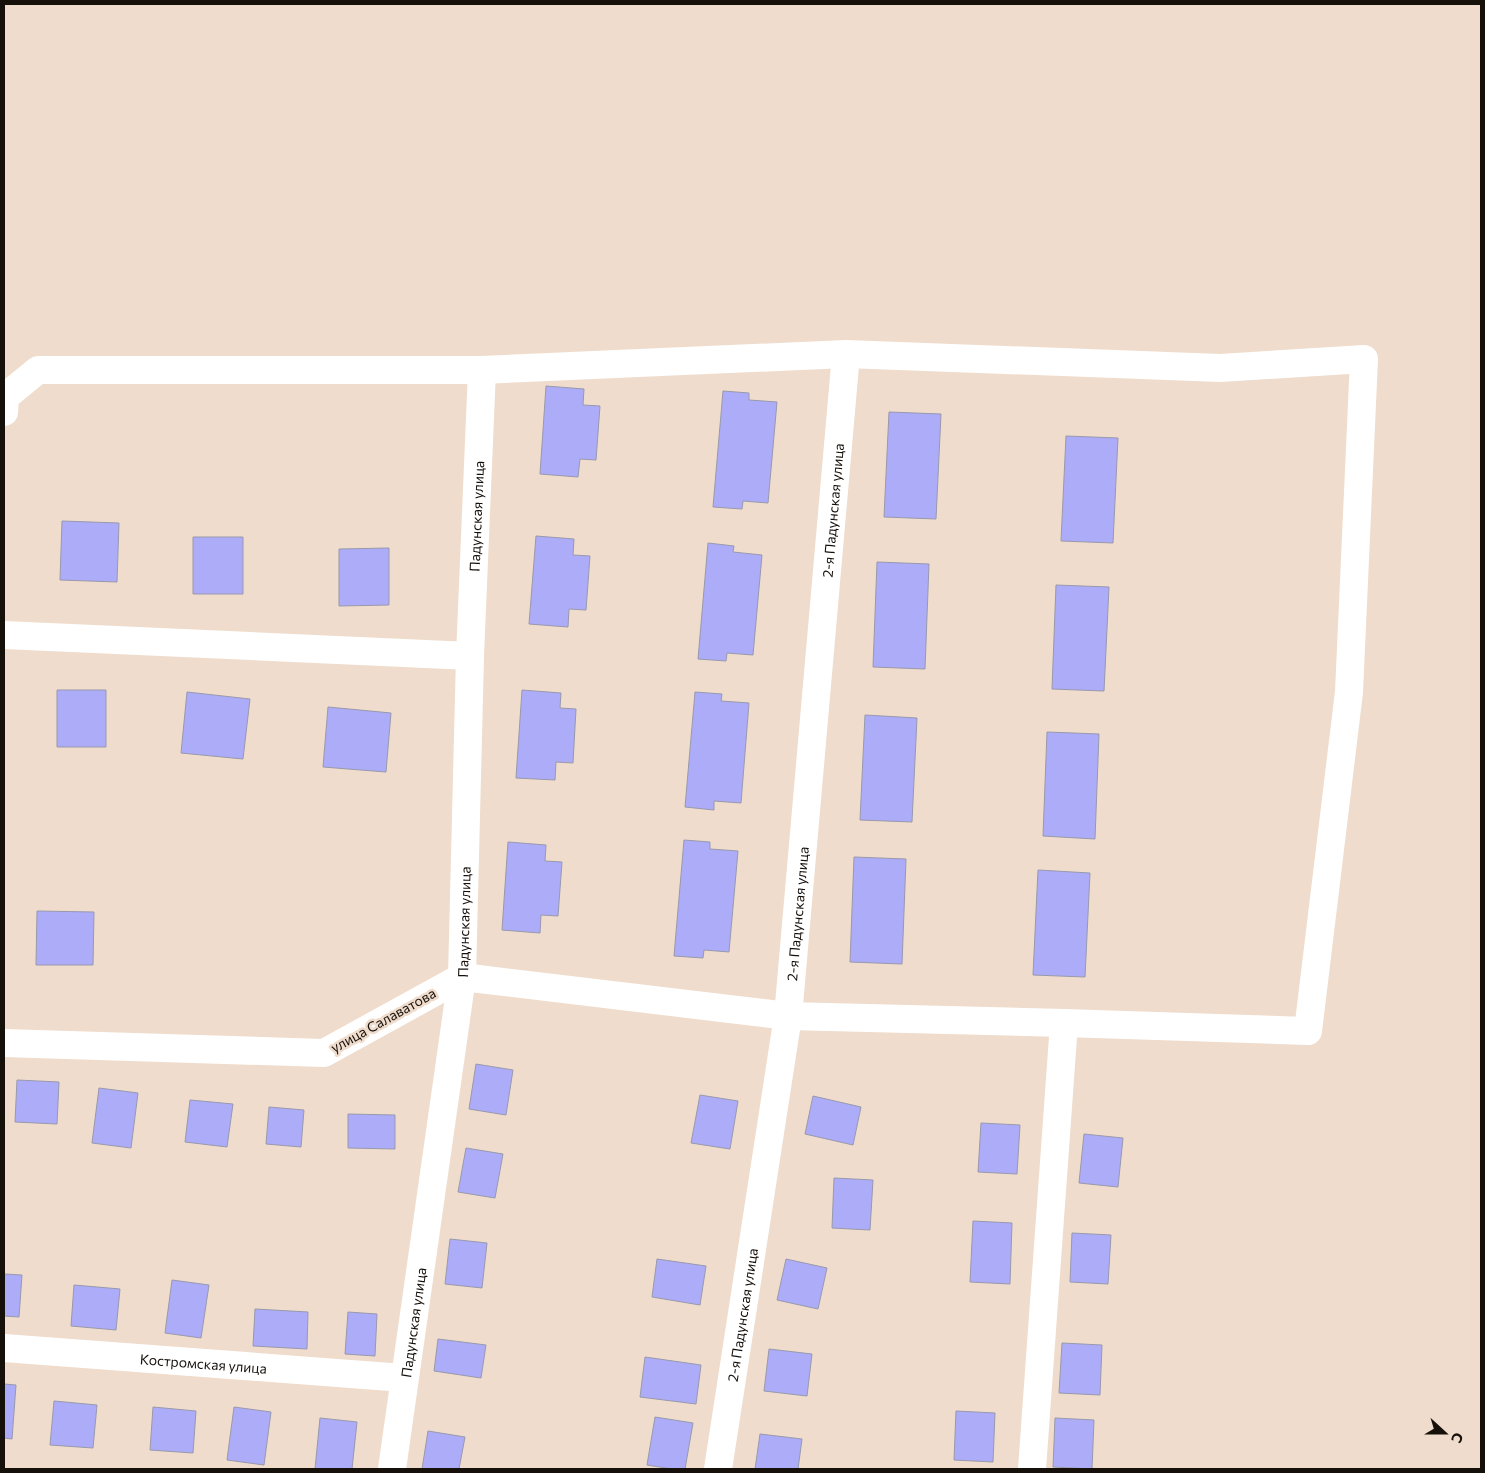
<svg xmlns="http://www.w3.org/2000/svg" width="1485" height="1473" viewBox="0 0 1485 1473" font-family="Commissioner,sans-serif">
	<rect width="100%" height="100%" fill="#efdccc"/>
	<path fill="#adacf9" stroke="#9899ad" d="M546,386L584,389L583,405L600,406L596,460L580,459L578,477L540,474Z
		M723,391L749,393V400L777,402L768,503L743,501L742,509L713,507Z
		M889,412L941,414L936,519L884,517Z
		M1066,436L1118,438L1113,543L1061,541Z
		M62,521L119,523L117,582L60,580Z
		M536,536L574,539L573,555L590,556L586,610L569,609L568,627L529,624Z
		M193,537H243V594H193Z
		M708,543L734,546L733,552L762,555L753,655L727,653L726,661L698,659Z
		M389,548V605L339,606V549Z
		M877,562L929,564L925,669L873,667Z
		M1056,585L1109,587L1104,691L1052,689Z
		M57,690H106V747H57Z
		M522,690L561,693L560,708L576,709L573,763L556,762L555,780L516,778Z
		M187,692L250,699L243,759L181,753Z
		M695,692L722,694L721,701L749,703L741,803L714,801V810L685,807Z
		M328,707L391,713L386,772L323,767Z
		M865,715L917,718L912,822L860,820Z
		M1047,732L1099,734L1095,839L1043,836Z
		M684,840L710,842V849L738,851L729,952L704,950L703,958L674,956Z
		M508,842L546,845L545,861L562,862L558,916L541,915L540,933L502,930Z
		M854,857L906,859L902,964L850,962Z
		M1038,870L1090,873L1085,977L1033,975Z
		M37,911L94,912L93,965H36Z
		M476,1064L513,1070L506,1115L469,1109Z
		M17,1080L59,1082L57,1124L15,1122Z
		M99,1088L138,1093L131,1148L92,1143Z
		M700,1095L738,1101L730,1149L691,1143Z
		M813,1096L861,1107L853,1145L805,1134Z
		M190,1100L233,1104L227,1147L185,1142Z
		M269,1107L304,1110L301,1147L266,1144Z
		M348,1114L395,1115V1149L348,1148Z
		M981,1123L1020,1125L1017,1174L978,1172Z
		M1084,1134L1123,1138L1118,1187L1079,1183Z
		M466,1148L503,1154L495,1198L458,1192Z
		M834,1178L873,1180L870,1230L832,1228Z
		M973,1221L1012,1223L1010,1284L970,1282Z
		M1072,1233L1111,1235L1108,1284L1070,1282Z
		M450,1239L487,1243L482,1288L445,1284Z
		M657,1259L706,1266L700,1305L652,1297Z
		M786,1259L827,1268L818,1309L777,1300Z
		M4,1274L22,1275L19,1317L4,1316Z
		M172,1280L209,1285L201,1338L165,1333Z
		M74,1285L120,1289L116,1330L71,1326Z
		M255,1309L308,1312L307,1349L253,1346Z
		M348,1312L377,1314L375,1356L345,1354Z
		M438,1339L486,1345L481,1378L434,1371Z
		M1062,1343L1102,1345L1100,1395L1059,1393Z
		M769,1349L812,1354L807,1396L764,1391Z
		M645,1357L701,1365L696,1404L640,1397Z
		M4,1384L16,1385L12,1439L4,1438Z
		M54,1401L97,1405L93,1448L50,1445Z
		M153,1407L196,1411L193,1453L150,1450Z
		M234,1407L271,1412L264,1465L227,1460Z
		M956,1411L995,1413L993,1462L954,1460Z
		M655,1417L693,1423L685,1469H672L647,1465Z
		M320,1418L357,1422L352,1469H315Z
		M1055,1418L1094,1420L1092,1469L1053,1467Z
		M428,1431L465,1437L459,1469H422Z
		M760,1434L802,1439L798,1469H755Z"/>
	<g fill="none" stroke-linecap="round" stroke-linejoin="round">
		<g stroke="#fff" stroke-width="28">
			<path d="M4,412L5,397L38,370H482L846,354L1220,368L1364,359L1349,692L1308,1031L1064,1023L788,1016L462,977L324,1053L4,1043"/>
			<path d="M4,635L470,656"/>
			<path id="s1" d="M4,1348L404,1378"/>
			<path id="s2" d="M392,1469L462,977L470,656L482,370"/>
			<path id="s3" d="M718,1469L788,1016L846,354"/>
			<path d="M1032,1469L1064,1023"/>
		</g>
	</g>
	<g text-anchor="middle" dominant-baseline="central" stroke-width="5" stroke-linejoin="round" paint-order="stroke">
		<g font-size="14" fill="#16100b" stroke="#efdccc">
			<text stroke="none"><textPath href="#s3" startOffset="966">2-я Падунская улица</textPath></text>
			<text stroke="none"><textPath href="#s2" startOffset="958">Падунская улица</textPath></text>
			<text stroke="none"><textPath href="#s3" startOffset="561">2-я Падунская улица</textPath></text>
			<text stroke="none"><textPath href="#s2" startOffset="552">Падунская улица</textPath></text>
			<text transform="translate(383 1020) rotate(-29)">улица Салаватова</text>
			<text stroke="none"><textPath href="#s3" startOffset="156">2-я Падунская улица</textPath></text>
			<text stroke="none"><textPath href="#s2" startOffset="148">Падунская улица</textPath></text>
			<text stroke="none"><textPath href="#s1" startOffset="200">Костромская улица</textPath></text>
		</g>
	</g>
	<rect width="1485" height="1473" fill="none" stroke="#16100b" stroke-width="10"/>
	<g transform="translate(1445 1433) rotate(111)" stroke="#efdccc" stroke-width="4" paint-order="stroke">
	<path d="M0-4L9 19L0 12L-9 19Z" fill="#16100b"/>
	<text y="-8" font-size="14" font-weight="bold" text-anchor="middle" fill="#16100b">С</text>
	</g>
</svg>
